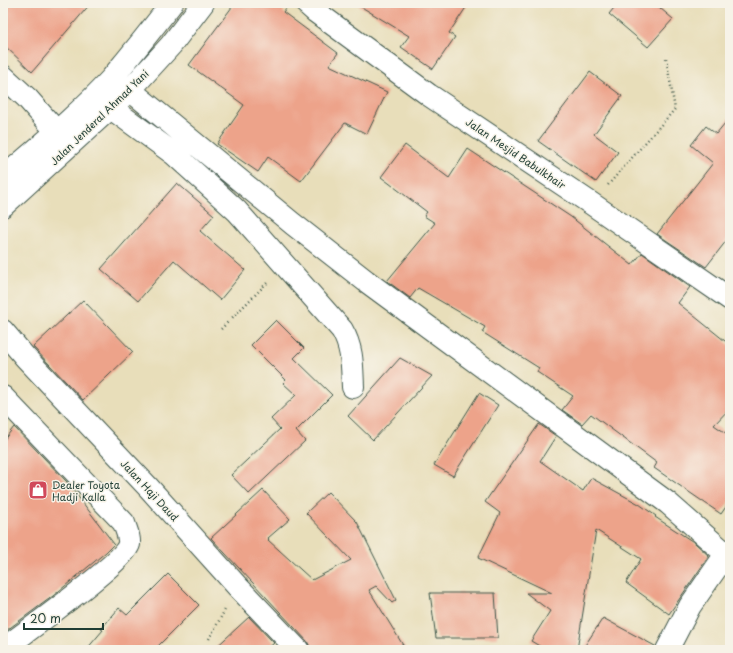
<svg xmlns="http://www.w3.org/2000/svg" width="733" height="653" viewBox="0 0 733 653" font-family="'Playpen Sans',sans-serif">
	<rect width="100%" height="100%" fill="#f7f3e8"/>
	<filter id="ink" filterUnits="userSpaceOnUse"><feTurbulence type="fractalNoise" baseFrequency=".025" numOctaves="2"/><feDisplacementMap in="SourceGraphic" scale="8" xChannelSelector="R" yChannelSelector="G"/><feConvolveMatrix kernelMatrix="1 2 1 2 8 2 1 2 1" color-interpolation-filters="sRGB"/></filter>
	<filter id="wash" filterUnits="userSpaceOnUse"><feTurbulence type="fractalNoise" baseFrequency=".012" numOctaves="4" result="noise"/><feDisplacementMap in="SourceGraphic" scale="16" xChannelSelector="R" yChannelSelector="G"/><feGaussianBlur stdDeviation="0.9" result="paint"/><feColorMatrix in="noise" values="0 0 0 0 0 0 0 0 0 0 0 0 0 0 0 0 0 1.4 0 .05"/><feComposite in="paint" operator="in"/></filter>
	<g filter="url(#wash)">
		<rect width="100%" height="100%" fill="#e8deba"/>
		<g id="blocks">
			<path fill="#eda38a" d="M3,3H91L32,72L3,44Z
				M235,3H290L283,12L338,53L329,65L387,92L367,134L345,123L301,181L268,157L258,172L217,144L244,105L189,65Z
				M355,3H469L449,33L455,37L433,69L401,47L409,36Z
				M618,3H654L673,19L648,47L609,14Z
				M590,72L622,96L594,134L618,152L596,182L538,141Z
				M730,117V236L706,267L657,234L713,163L691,145L706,126L716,134Z
				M405,145L449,178L468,149L571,217L632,265L642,253L690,287L678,303L730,345V408L714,425L730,436V501L721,514L654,468L657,463L591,414L582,424L565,412L562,410L573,396L537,372L539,368L482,332L485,327L418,288L410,298L387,281L435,223L424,216L427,212L381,177Z
				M177,183L214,215L200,231L245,270L220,300L174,260L138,301L101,269Z
				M83,300L133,352L83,400L33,347Z
				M276,320L304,348L294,358L332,395L296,431L305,441L249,494L231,475L280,429L271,419L296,395L283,383L286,380L251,345Z
				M400,358L432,376L373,440L348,416Z
				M479,393L498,405L453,476L434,465Z
				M539,424L556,436L540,461L583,491L591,478L639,504L656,516L655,517L695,543L709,556L669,614L626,583L641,559L596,530L577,650H546L531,641L550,611L526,593H552L478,558L500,513L485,502Z
				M14,427L67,482L114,544L106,552L53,596L3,633V441Z
				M263,490L290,519L268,538L269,539L268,540L312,580L351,560L306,513L328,492L357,522L396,600L392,603L376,586L369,590L406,650H310V647L307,641L211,538Z
				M168,574L199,605L154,650H86L103,630L101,629L119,608L127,615Z
				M430,593H495L498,638H436Z
				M249,617L274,643L266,650H213Z
				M603,618L655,646V650H582Z"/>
		</g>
	</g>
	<g filter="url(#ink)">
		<use href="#blocks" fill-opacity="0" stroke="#3d5548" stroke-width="1"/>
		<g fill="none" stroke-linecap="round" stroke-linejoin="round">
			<defs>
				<path id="minor" d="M306,3L316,12L429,95L592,204L730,299
					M3,76L27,98L57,132
					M130,90L293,224L366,281L668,503L726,554L690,606L667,650
					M111,108L174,154L237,211L342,330C353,349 352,366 353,387
					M3,331L25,357L149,488L237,586L298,650
					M3,397L124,523C126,530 130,537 129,544C125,561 23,634 3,649"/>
				<path id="highway" d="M3,178C40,146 78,115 111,79C132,54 152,29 172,3
					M3,206L130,90L171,45L203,3"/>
			</defs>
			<use href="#minor" stroke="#3d5548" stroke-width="24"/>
			<use href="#highway" stroke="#3d5548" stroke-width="24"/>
			<path stroke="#3d5548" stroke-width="2.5" stroke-dasharray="1 3" stroke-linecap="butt" d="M608,185L675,109L666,58
				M221,329L267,283
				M209,639L226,608"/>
			<use href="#minor" stroke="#fff" stroke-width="22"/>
			<use href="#highway" stroke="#fff" stroke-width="22"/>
		</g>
	</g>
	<defs>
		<symbol id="shop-square" viewBox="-11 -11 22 22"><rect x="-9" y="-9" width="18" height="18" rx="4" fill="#d1495b" stroke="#f7f3e8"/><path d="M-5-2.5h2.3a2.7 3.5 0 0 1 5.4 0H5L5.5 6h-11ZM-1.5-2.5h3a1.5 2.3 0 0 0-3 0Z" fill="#fff"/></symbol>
	</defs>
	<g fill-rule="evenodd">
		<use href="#shop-square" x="27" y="479" width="22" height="22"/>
	</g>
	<g text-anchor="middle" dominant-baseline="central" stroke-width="3" stroke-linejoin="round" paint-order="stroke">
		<g font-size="10" fill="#1f3d34" stroke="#f7f3e8">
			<text transform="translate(99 117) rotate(-44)">Jalan Jenderal Ahmad Yani</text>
			<text transform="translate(516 153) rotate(34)">Jalan Mesjid Babulkhair</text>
			<text transform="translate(150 490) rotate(47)">Jalan Haji Daud</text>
		</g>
		<g font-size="10" fill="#1f3d34" stroke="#f7f3e8" text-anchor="start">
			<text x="52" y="484">Dealer Toyota<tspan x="52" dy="12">Hadji Kalla</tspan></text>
		</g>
	</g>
	<rect width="733" height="653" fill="none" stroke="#f7f3e8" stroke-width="16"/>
	<path d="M24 623v6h79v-6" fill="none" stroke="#1f3d34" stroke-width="2"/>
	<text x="30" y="623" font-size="12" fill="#1f3d34" stroke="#f7f3e8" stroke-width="3" paint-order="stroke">20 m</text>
</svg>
